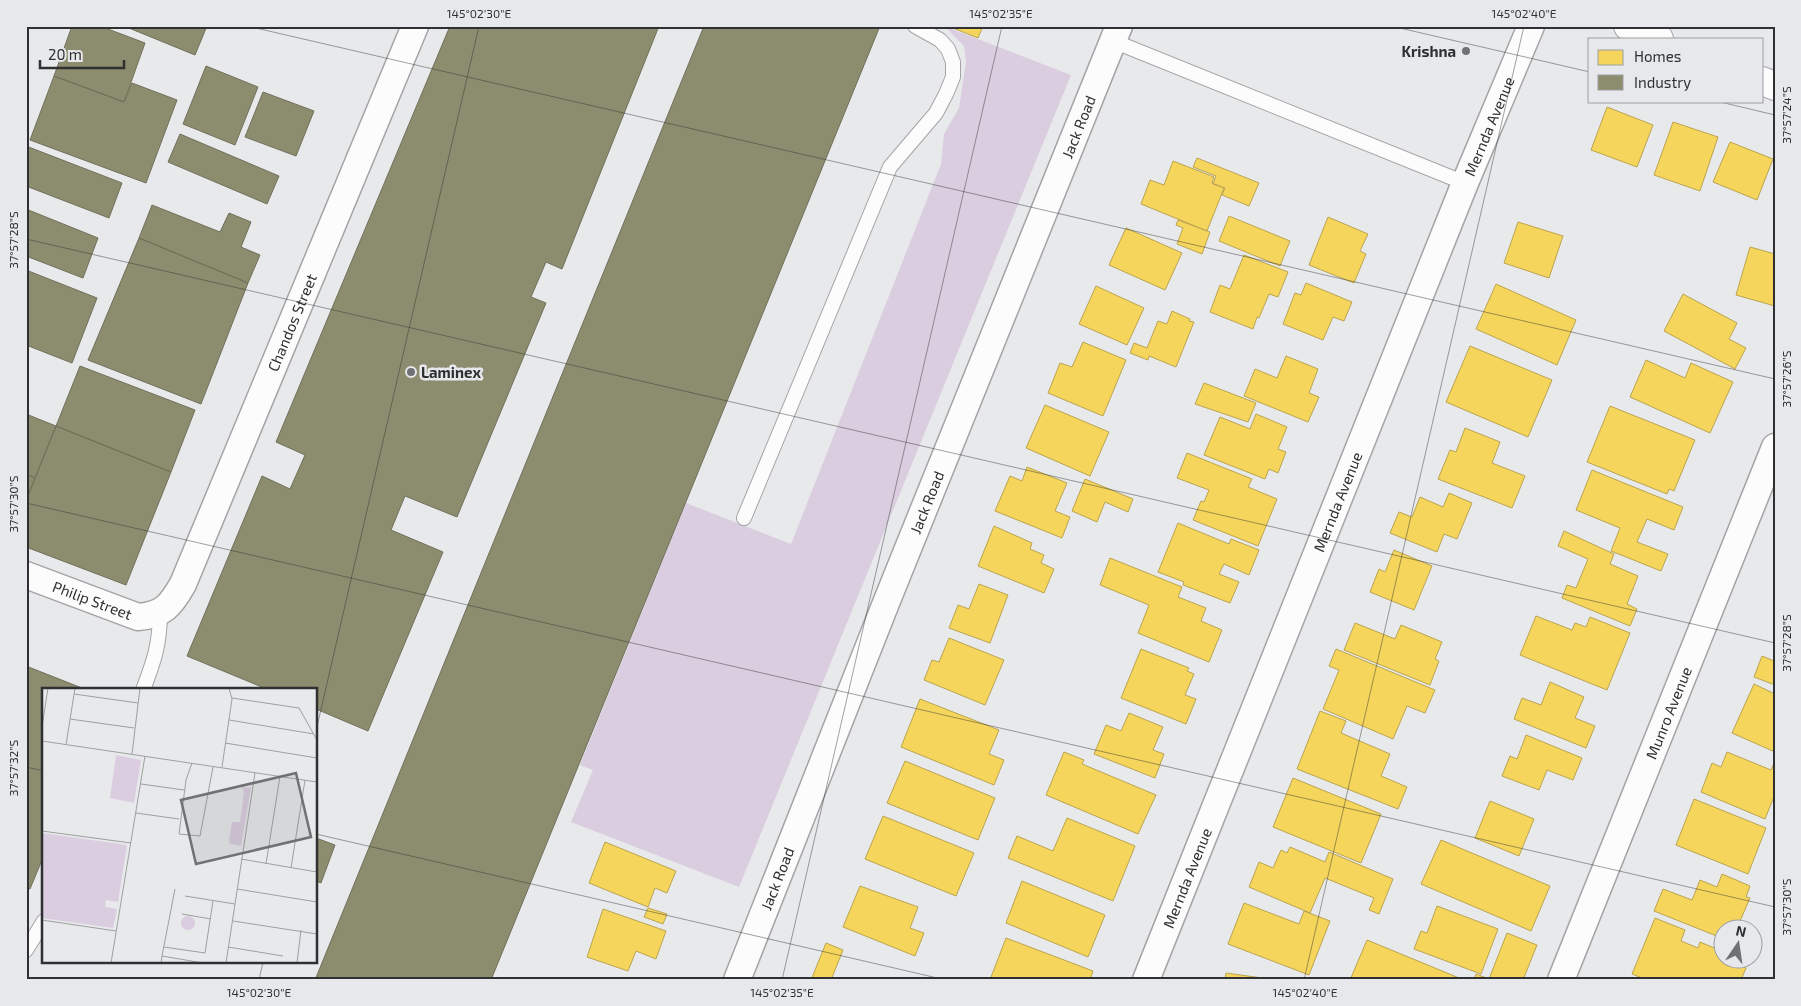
<svg xmlns="http://www.w3.org/2000/svg" width="1801" height="1006" viewBox="0 0 1801 1006" font-family="'Exo 2',sans-serif">
	<rect width="100%" height="100%" fill="#e8e9eb"/>
	<path fill="#dacddf" d="M944,26L1071,75L739,887L571,822L593,770L580,765L686,503L791,544L941,164L944,134L959,108L966,62L964,46Z"/>
	<path fill="#f6d55c" stroke="#baa44f" d="M948,26H983L978,38Z
		M1607,107L1653,125L1637,167L1591,150Z
		M1673,122L1718,137L1700,191L1654,175Z
		M1730,142L1773,159L1757,200L1713,182Z
		M1197,158L1259,183L1249,206L1222,195L1225,188L1213,184L1216,176L1193,167Z
		M1173,161L1214,177L1212,183L1224,188L1207,231L1141,204L1150,180L1164,185Z
		M1229,216L1290,241L1280,266L1219,241Z
		M1328,217L1368,234L1360,251L1366,254L1354,283L1309,265Z
		M1178,220L1210,232L1202,254L1177,244L1183,228L1176,225Z
		M1518,222L1563,236L1549,278L1504,263Z
		M1126,228L1182,253L1165,290L1109,265Z
		M1750,247L1775,254V306L1736,295Z
		M1244,255L1288,272L1278,297L1269,294L1259,318L1257,317L1253,329L1210,312L1220,285L1230,289Z
		M1306,283L1352,302L1344,321L1333,317L1323,340L1283,324L1295,293L1301,295Z
		M1496,284L1576,320L1557,365L1476,329Z
		M1096,286L1144,308L1127,345L1079,324Z
		M1683,294L1737,323L1729,339L1746,348L1735,369L1664,331Z
		M1172,311L1190,319L1189,321L1194,322L1176,367L1149,356L1148,360L1130,353L1134,343L1147,348L1158,321L1167,324Z
		M1083,342L1126,360L1103,416L1048,393L1060,363L1072,367Z
		M1470,346L1552,380L1528,437L1446,402Z
		M1286,356L1318,369L1309,393L1319,397L1308,422L1244,396L1255,369L1277,378Z
		M1646,360L1685,378L1691,363L1733,382L1710,433L1630,397Z
		M1204,383L1256,403L1248,422L1195,404Z
		M1045,405L1109,432L1090,476L1026,448Z
		M1610,406L1695,440L1674,491L1669,489L1667,494L1587,462Z
		M1256,414L1287,427L1278,449L1286,452L1278,473L1269,469L1265,479L1204,455L1220,417L1250,429Z
		M1465,428L1500,442L1492,463L1525,476L1512,508L1438,479L1450,450L1456,452Z
		M1187,453L1252,479L1248,487L1277,499L1258,546L1193,520L1201,501L1204,502L1209,490L1177,478Z
		M1027,467L1067,483L1055,511L1070,517L1062,538L995,511L1010,476L1022,481Z
		M1592,470L1683,507L1674,530L1647,519L1637,542L1668,554L1661,571L1611,551L1620,528L1576,510Z
		M1085,479L1133,499L1128,512L1105,502L1097,522L1072,511Z
		M1449,493L1472,503L1457,539L1444,534L1437,552L1390,533L1399,512L1412,517L1420,497L1443,507Z
		M1178,523L1229,544L1231,539L1259,550L1249,575L1224,564L1219,574L1239,582L1230,603L1183,585L1184,582L1158,572Z
		M994,526L1032,543L1030,549L1044,555L1041,563L1054,569L1044,593L978,566Z
		M1564,531L1614,554L1610,564L1638,576L1627,604L1637,609L1630,626L1562,598L1567,585L1576,588L1588,559L1558,546Z
		M1394,550L1432,566L1414,610L1370,592L1379,569L1385,572Z
		M1110,558L1182,587L1178,597L1206,608L1201,621L1222,630L1209,662L1138,633L1149,605L1100,585Z
		M979,584L1008,595L990,643L949,628L958,605L969,609Z
		M1536,616L1572,630L1575,623L1586,627L1590,617L1630,633L1607,690L1520,655Z
		M1355,623L1395,639L1401,625L1442,642L1435,659L1439,661L1430,685L1344,650Z
		M949,638L1004,660L985,705L924,680L932,660L939,662Z
		M1141,649L1189,668L1187,671L1194,674L1185,695L1196,699L1186,724L1121,698Z
		M1336,649L1435,690L1425,713L1407,706L1393,739L1323,709L1339,670L1329,666Z
		M1762,656L1774,661L1775,659V685L1754,677Z
		M1550,682L1584,697L1575,718L1595,726L1586,748L1514,719L1522,698L1541,705Z
		M1754,684L1775,694V752L1732,733Z
		M920,699L999,730L989,754L1004,760L994,785L901,747Z
		M1320,711L1346,721L1341,733L1390,754L1381,776L1407,787L1398,809L1297,769Z
		M1129,713L1163,727L1153,750L1164,754L1155,778L1094,754L1106,725L1121,731Z
		M1526,735L1582,758L1573,780L1547,770L1539,790L1502,776L1510,756L1517,759Z
		M1064,752L1084,760L1082,764L1156,795L1138,834L1046,795Z
		M1727,752L1771,770L1775,761V794L1765,819L1701,792L1712,763L1721,767Z
		M905,761L995,798L978,840L887,803Z
		M1293,778L1381,814L1361,863L1273,827Z
		M1694,799L1766,828L1748,874L1676,845Z
		M1490,801L1534,819L1519,856L1475,838Z
		M883,816L974,853L956,896L865,859Z
		M1067,818L1135,846L1113,901L1008,858L1017,836L1053,851Z
		M1441,840L1550,886L1531,931L1421,884Z
		M605,842L676,871L667,893L655,888L648,907L589,883Z
		M1290,847L1325,862L1329,852L1393,879L1379,914L1369,910L1374,898L1325,878L1310,913L1249,887L1259,862L1273,868L1281,850L1287,853Z
		M1722,874L1750,886L1746,897L1750,898L1737,928H1724V939L1654,911L1663,889L1692,900L1700,880L1717,887Z
		M1022,881L1105,915L1088,957L1006,923Z
		M860,886L918,907L910,928L924,933L915,956L843,927Z
		M1244,903L1299,924L1304,911L1330,921L1309,975L1228,944Z
		M1437,906L1498,929L1481,974L1414,949L1421,931L1427,933Z
		M648,908L667,914L663,924L644,917Z
		M603,909L666,931L656,959L636,951L628,971L587,957Z
		M1655,918L1685,930L1681,941L1698,948L1700,942L1724,952L1722,958L1746,968L1741,980H1647L1632,974Z
		M1507,933L1537,945L1523,980H1474L1476,974L1489,979Z
		M1006,938L1093,971L1090,980H998L991,977Z
		M1367,940L1464,980H1350Z
		M826,943L843,950L831,980H811Z
		M1226,973L1277,980H1225Z"/>
	<path fill="#8c8c6e" stroke="#70705c" d="M72,26H100L145,43L124,102L54,76Z
		M124,26H207L195,55Z
		M450,26H659L562,269L546,262L531,297L546,303L457,517L405,496L391,530L443,552L368,731L316,709V690H269L187,656L262,476L290,489L305,455L276,442Z
		M704,26H880L491,980H315Z
		M206,66L258,87L235,145L183,124Z
		M54,76L124,102L132,83L177,100L146,183L30,140Z
		M263,92L314,111L296,156L245,137Z
		M180,134L279,176L267,204L168,162Z
		M26,146L122,183L109,218L26,186Z
		M152,205L220,232L229,213L251,222L241,247L260,255L248,283L139,238Z
		M26,209L98,238L83,278L26,256Z
		M139,238L248,283L201,404L88,360Z
		M26,270L97,298L72,363L26,345Z
		M80,366L195,410L171,472L56,426Z
		M26,414L56,426L35,478L26,474Z
		M56,426L171,472L126,585L26,547V501Z
		M26,474L35,478L26,501Z
		M26,666L87,690H44V855L30,889L26,888Z
		M316,838L335,845L321,883L316,881Z"/>
	<g fill="none" stroke-linecap="round" stroke-linejoin="round">
		<defs>
			<path id="lane" d="M1113,41L1465,183
				M744,518L890,167L936,113L946,94L953,77V62L948,49L940,40L915,26
				M143,690C154,661 160,644 160,612
				M26,950L44,921"/>
			<g id="street">
				<path id="s1" d="M26,575L138,617C164,615 171,605 183,584L415,26"/>
				<path id="s2" d="M737,980L886,603L1119,26"/>
				<path id="s3" d="M1146,980L1465,183L1531,26"/>
				<path id="s4" d="M1561,980L1775,447"/>
			</g>
			<path id="secondary" d="M1628,26L1659,39
				M1762,81L1775,86"/>
		</defs>
		<use href="#lane" stroke="#a4a4a6" stroke-width="16"/>
		<use href="#street" stroke="#a4a4a6" stroke-width="29"/>
		<use href="#secondary" stroke="#a4a4a6" stroke-width="30"/>
		<use href="#lane" stroke="#fcfcfc" stroke-width="14"/>
		<use href="#street" stroke="#fcfcfc" stroke-width="26"/>
		<use href="#secondary" stroke="#fcfcfc" stroke-width="28"/>
	</g>
	<path fill="none" stroke="#2f3031" stroke-width="1" stroke-opacity="0.45" d="M247,26L1775,379M1391,26L1590,72M1716,101L1775,115M26,239L1775,643M26,503L1775,907M316,731L479,26M26,767L44,771M316,834L946,980M259,980L263,962M782,980L1002,26M1304,980L1524,26"/>
	<g fill="#707172" stroke="#e7e8ec" stroke-width="2">
		<circle cx="1466" cy="51" r="5"/>
		<circle cx="411" cy="372" r="5"/>
	</g>
	<g text-anchor="middle" dominant-baseline="central" stroke-width="5" stroke-linejoin="round" paint-order="stroke">
		<g font-size="15" font-weight="bold" fill="#2f3031" stroke="#e7e8ec" text-anchor="end">
			<text x="1456" y="51">Krishna</text>
			<text x="421" y="372" text-anchor="start">Laminex</text>
		</g>
		<g font-size="15" fill="#2f3031" stroke="#e7e8ec">
			<text stroke="none"><textPath href="#s2" startOffset="919">Jack Road</textPath></text>
			<text stroke="none"><textPath href="#s3" startOffset="920">Mernda Avenue</textPath></text>
			<text stroke="none"><textPath href="#s1" startOffset="462">Chandos Street</textPath></text>
			<text stroke="none"><textPath href="#s2" startOffset="514">Jack Road</textPath></text>
			<text stroke="none"><textPath href="#s3" startOffset="515">Mernda Avenue</textPath></text>
			<text stroke="none"><textPath href="#s1" startOffset="71">Philip Street</textPath></text>
			<text stroke="none"><textPath href="#s4" startOffset="288">Munro Avenue</textPath></text>
			<text stroke="none"><textPath href="#s3" startOffset="110">Mernda Avenue</textPath></text>
			<text stroke="none"><textPath href="#s2" startOffset="109">Jack Road</textPath></text>
		</g>
	</g>
	<g transform="translate(42 688)">
		<rect width="275" height="275" fill="#e8e9eb"/>
		<path d="M74,67L99,72L92,115L68,110ZM200,99L209,100L199,158L188,156L187,152L190,134H198L202,104ZM0,145L85,157L76,214L64,212L63,219L75,221L71,240L0,230ZM139 235a7 7 0 1 1 14 0a7 7 0 1 1-14 0Z" fill="#dacddf"/>
		<path fill="none" stroke="#9e9fa1" stroke-width="1" d="M32,6L96,15M190,10L257,20L275,52M28,31L92,40M187,32L272,46M0,39L6,0M0,53L275,94M183,55L275,70M24,57L33,0M90,66L98,0M150,75L144,92L137,146L158,148L171,79M180,79L190,11L187,0M99,96L142,102M94,125L137,131M0,143L89,155M199,171L275,184M224,176L238,88M249,180L263,92M195,201L275,214M143,208L193,216M140,226L169,231M0,232L74,243M191,233L275,246M122,259L163,265L171,213M186,259L241,268M120,268L133,201M69,275L103,68M119,275L120,268L161,275M184,275L213,85M255,275L259,242"/>
		<path fill="#707172" fill-opacity="0.15" stroke="#707172" stroke-width="2.5" d="M254,85L269,149L154,176L139,112Z"/>
		<rect width="275" height="275" fill="none" stroke="#2f3031" stroke-width="2.5"/>
	</g>
	<rect width="1801" height="1006" fill="none" stroke="#e7e8ec" stroke-width="55"/>
	<rect x="1588" y="38" width="175" height="65" fill="#e7e8ec" stroke="#9d9ea1"/>
	<rect x="1598" y="50" width="25" height="15" fill="#f6d55c" stroke="#9d9ea1"/>
	<text x="1634" y="62" font-size="15" fill="#2f3031">Homes</text>
	<rect x="1598" y="75" width="25" height="15" fill="#8c8c6e" stroke="#9d9ea1"/>
	<text x="1634" y="88" font-size="15" fill="#2f3031">Industry</text>
	<g transform="translate(1738 944) rotate(13)"><circle r="24" fill="#e7e8ec" stroke="#9d9ea1"/>
	<path d="M0-4L9 19L0 12L-9 19Z" fill="#707172"/>
	<text y="-8" font-size="14" font-weight="bold" text-anchor="middle" fill="#2f3031">N</text>
	</g>
	<path d="M40 60v8h84v-8" fill="none" stroke="#2f3031" stroke-width="2.5"/>
	<text x="48" y="60" font-size="15" fill="#2f3031" stroke="#e7e8ec" stroke-width="4" paint-order="stroke">20 m</text>
	<rect x="28" y="28" width="1746" height="950" fill="none" stroke="#2f3031" stroke-width="2"/>
	<g font-size="12" text-anchor="middle" fill="#2f3031">
		<text x="479" y="18">145°02'30"E</text>
		<text x="1001" y="18">145°02'35"E</text>
		<text x="1524" y="18">145°02'40"E</text>
		<text transform="translate(1787 115) rotate(-90)" y="4">37°57'24"S</text>
		<text transform="translate(14 240) rotate(-90)" y="4">37°57'28"S</text>
		<text transform="translate(1787 379) rotate(-90)" y="4">37°57'26"S</text>
		<text transform="translate(14 504) rotate(-90)" y="4">37°57'30"S</text>
		<text transform="translate(1787 643) rotate(-90)" y="4">37°57'28"S</text>
		<text transform="translate(14 768) rotate(-90)" y="4">37°57'32"S</text>
		<text transform="translate(1787 907) rotate(-90)" y="4">37°57'30"S</text>
		<text x="259" y="997">145°02'30"E</text>
		<text x="782" y="997">145°02'35"E</text>
		<text x="1305" y="997">145°02'40"E</text>
	</g>
</svg>
